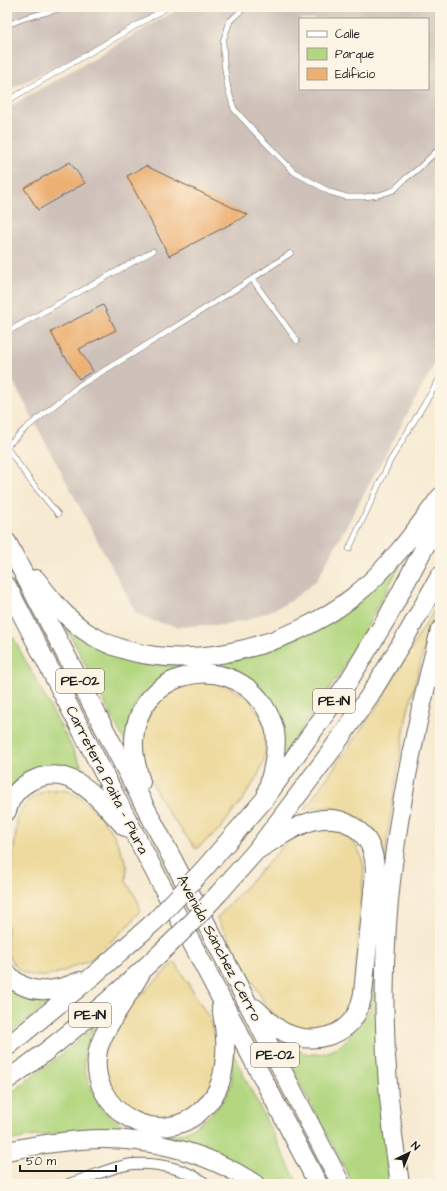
<svg xmlns="http://www.w3.org/2000/svg" width="447" height="1191" viewBox="0 0 447 1191" font-family="'Architects Daughter',sans-serif">
	<rect width="100%" height="100%" fill="#fcf5e5"/>
	<filter id="ink" filterUnits="userSpaceOnUse"><feTurbulence type="fractalNoise" baseFrequency=".025" numOctaves="2"/><feDisplacementMap in="SourceGraphic" scale="8" xChannelSelector="R" yChannelSelector="G"/><feConvolveMatrix kernelMatrix="1 2 1 2 8 2 1 2 1" color-interpolation-filters="sRGB"/></filter>
	<filter id="wash" filterUnits="userSpaceOnUse"><feTurbulence type="fractalNoise" baseFrequency=".012" numOctaves="4" result="noise"/><feDisplacementMap in="SourceGraphic" scale="16" xChannelSelector="R" yChannelSelector="G"/><feGaussianBlur stdDeviation="0.9" result="paint"/><feColorMatrix in="noise" values="0 0 0 0 0 0 0 0 0 0 0 0 0 0 0 0 0 1.4 0 .05"/><feComposite in="paint" operator="in"/></filter>
	<g filter="url(#wash)">
		<rect width="100%" height="100%" fill="#f7ead2"/>
		<path fill="#cec1ba" fill-rule="evenodd" d="M7,7H174L7,91Z
			M182,7H440V354L317,580L291,601L270,611L247,620L225,625H203L178,627L153,621L136,613L7,370V108ZM300,19H428V89H300Z"/>
		<path fill="#b2d780" stroke="#677a4e" d="M406,554L370,621L341,672L280,760V720L275,706L260,686L249,677L235,669L212,663L245,657Z
			M64,623L80,638L98,648L128,660L145,665H189L168,674L140,698L134,708L129,720L127,746Z
			M13,637L87,776C74,768 57,763 41,767C30,770 16,783 7,790L8,645Z
			M376,968L385,1118L394,1184H353L279,1044L308,1054H320L331,1051L341,1045L347,1039L371,1008Z
			M7,989C22,1000 40,999 58,996L7,1035Z
			M96,1026C90,1036 85,1048 84,1061C84,1081 102,1113 120,1123C127,1127 135,1130 143,1133L86,1130L34,1136L7,1141V1096L57,1058Z
			M231,1050L298,1184H268L256,1175L210,1152L164,1136C168,1136 172,1136 176,1135C198,1129 225,1106 231,1084C233,1073 232,1061 231,1050Z"/>
		<path fill="#eeda9e" stroke="#857b5d" d="M435,608L407,714L388,830L380,908L372,833L358,819L345,811L330,807L305,809L376,708Z
			M215,680L248,697L262,719L266,732V746L264,761L257,777L246,795L220,829L196,849C186,835 174,822 165,807C147,778 131,735 156,705C160,700 163,694 168,691C184,682 198,682 215,680Z
			M49,790H59L68,791L82,799L98,814L113,833L127,865L126,881L138,901L140,910C132,924 120,933 108,944C103,949 98,955 92,958C87,962 81,964 75,966C49,979 21,984 7,953V904L18,816C26,801 32,796 49,790Z
			M330,827C350,836 361,846 364,869L353,999L350,1007L340,1021L328,1028L306,1030L286,1025L267,1007L217,918L288,841L305,828Z
			M175,962L209,1018L217,1043L216,1081L190,1112L169,1118L143,1117L121,1103L106,1081L103,1055L129,1006Z"/>
		<g id="blocks">
			<path fill="#edb073" d="M70,162L85,183L38,210L24,188Z
				M146,166L248,215L169,256L127,176Z
				M103,305L116,330L79,349L93,371L79,379L65,356L64,357L51,332Z"/>
		</g>
	</g>
	<g filter="url(#ink)">
		<use href="#blocks" fill-opacity="0" stroke="#69645c" stroke-width="1"/>
		<g fill="none" stroke-linecap="round" stroke-linejoin="round">
			<defs>
				<path id="lane" d="M245,7L230,21L223,41L224,63L228,89L234,109L257,134L294,172L330,192L347,197H364L379,195L394,190L405,179L418,169L440,148
					M7,25L25,18L66,7
					M7,101L168,7
					M252,279L297,341
					M7,332L153,251
					M7,446L25,429L80,385L140,349L252,279L291,253
					M7,448L32,483L58,514
					M349,549L390,461L440,378
					M440,1028V1038"/>
				<path id="street" d="M69,1184C89,1178 113,1166 133,1164C158,1162 187,1169 206,1184"/>
				<path id="highway" d="M7,542L246,1000L341,1184
					M36,579C52,600 68,621 91,635C168,681 286,650 353,597C387,570 414,533 440,497
					M7,586L138,840L318,1184
					M141,782C137,769 133,755 134,741C136,673 224,649 263,704C268,712 273,721 275,731C278,751 272,772 267,791
					M7,811C10,798 19,787 31,781C71,760 100,801 125,827
					M204,869L264,800L348,682L387,618L440,518
					M219,893L256,851L329,754L370,695L409,631L440,576
					M144,968C135,983 126,998 117,1012C110,1024 101,1037 98,1050C86,1111 160,1153 204,1108C211,1101 217,1092 220,1083C228,1059 226,1032 221,1007
					M7,973C27,997 55,992 80,981
					M255,1008C265,1017 274,1028 286,1033C313,1045 348,1037 359,1008C361,1003 362,998 363,993L375,872C375,857 371,841 359,831C325,801 287,833 256,851
					M7,1047L94,975L155,921
					M7,1080C65,1040 118,993 169,945
					M7,1151C31,1146 55,1142 80,1140C140,1135 205,1150 255,1184
					M400,1184C386,1099 381,1011 387,925C394,825 415,726 440,630"/>
			</defs>
			<use href="#lane" stroke="#69645c" stroke-width="6"/>
			<use href="#street" stroke="#69645c" stroke-width="12"/>
			<use href="#highway" stroke="#69645c" stroke-width="20"/>
			<use href="#lane" stroke="#fff" stroke-width="5"/>
			<use href="#street" stroke="#fff" stroke-width="10"/>
			<use href="#highway" stroke="#fff" stroke-width="18"/>
			<defs>
				<path id="highway-bridge" d="M155,921L204,869
					M169,945L194,920L219,893"/>
			</defs>
			<use href="#highway-bridge" stroke="#69645c" stroke-width="20" stroke-linecap="butt"/>
			<use href="#highway-bridge" stroke="#fff" stroke-width="18"/>
		</g>
	</g>
	<g text-anchor="middle" dominant-baseline="central" stroke-width="4" stroke-linejoin="round" paint-order="stroke">
		<g fill="#fcf5e5" stroke="#5f5d58" stroke-width="1">
			<rect x="56" y="669" width="48" height="24" rx="3"/>
			<rect x="313" y="689" width="42" height="24" rx="3"/>
			<rect x="69" y="1003" width="42" height="24" rx="3"/>
			<rect x="251" y="1043" width="48" height="24" rx="3"/>
		</g>
		<g font-size="14" font-weight="bold" fill="#1c1c1c">
			<text x="80" y="681">PE-02</text>
			<text x="334" y="701">PE-1N</text>
			<text x="90" y="1015">PE-1N</text>
			<text x="275" y="1055">PE-02</text>
		</g>
		<g font-size="15" fill="#1c1c1c" stroke="#fcf5e5">
			<text transform="translate(107 780) rotate(63)">Carretera Paita - Piura</text>
			<text transform="translate(219 948) rotate(62)">Avenida Sánchez Cerro</text>
		</g>
	</g>
	<rect width="447" height="1191" fill="none" stroke="#fcf5e5" stroke-width="24"/>
	<rect x="299" y="18" width="130" height="72" fill="#fcf5e5" stroke="#a29e95"/>
	<rect x="307" y="31" width="20" height="6" fill="#ffffff" stroke="#a29e95"/>
	<text x="335" y="38" font-size="12" fill="#1c1c1c">Calle</text>
	<rect x="307" y="48" width="20" height="12" fill="#b2d780" stroke="#a29e95"/>
	<text x="335" y="58" font-size="12" fill="#1c1c1c">Parque</text>
	<rect x="307" y="68" width="20" height="12" fill="#edb073" stroke="#a29e95"/>
	<text x="335" y="78" font-size="12" fill="#1c1c1c">Edificio</text>
	<g transform="translate(409 1153) rotate(43)" stroke="#fcf5e5" stroke-width="3" paint-order="stroke">
	<path d="M0-3L7 15L0 10L-7 15Z" fill="#1c1c1c"/>
	<text y="-6" font-size="11" font-weight="bold" text-anchor="middle" fill="#1c1c1c">N</text>
	</g>
	<path d="M20 1165v6h96v-6" fill="none" stroke="#1c1c1c" stroke-width="2"/>
	<text x="26" y="1165" font-size="12" fill="#1c1c1c" stroke="#fcf5e5" stroke-width="3" paint-order="stroke">50 m</text>
</svg>
